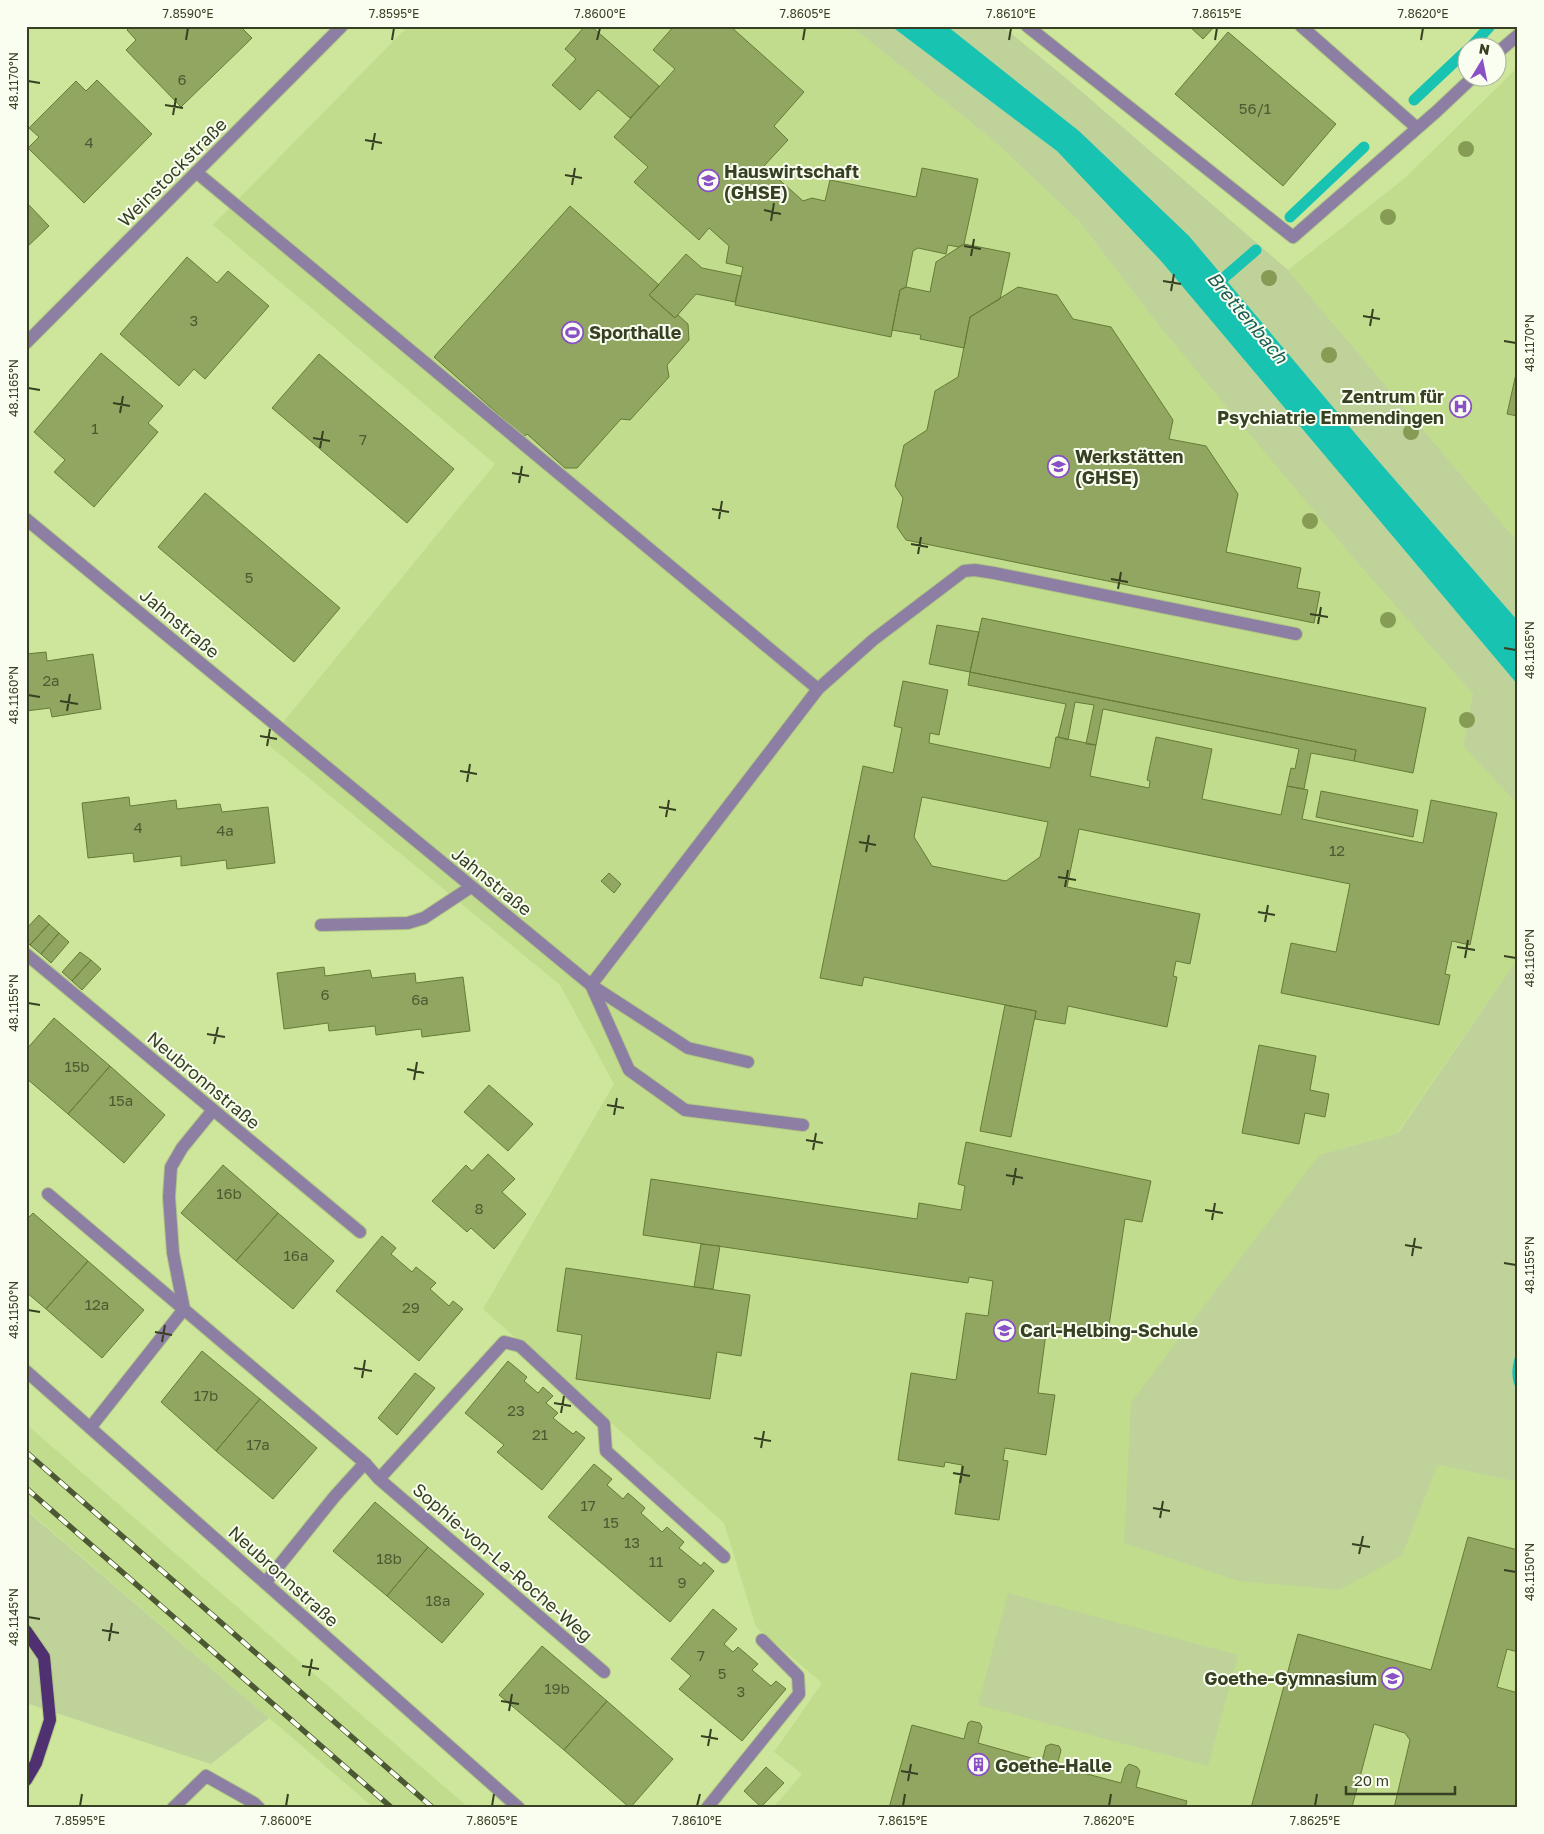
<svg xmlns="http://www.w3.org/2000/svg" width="1544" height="1834" viewBox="0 0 1544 1834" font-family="'Golos Text',sans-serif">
	<rect width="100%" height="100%" fill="#cde69c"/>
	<path fill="#c1dc8c" d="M408,26H851L994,141L1079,221L1159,326L1473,694L1463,746L1518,805V958L1397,1133L1319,1155L1402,1556L1438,1465L1518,1482V1808H773L802,1774L774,1752L822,1683L756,1627L724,1523L483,1309L614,1084L560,985L266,743L495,464L213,225Z
		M1518,67V542L1288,270L1405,178Z
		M26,1424L469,1808H374L26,1509Z"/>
	<path fill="#bfd299" d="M851,26H891L1057,151L1161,261L1518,685V805L1463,746L1473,694L1351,555L1159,326L1079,221L994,141Z
		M947,26H1002L1067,79L1288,270L1518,542V621L1375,457L1079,131Z
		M1518,958V1482L1438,1465L1402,1556L1339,1590L1238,1581L1124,1543L1131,1402L1319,1155L1398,1133Z
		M26,1510L269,1718L211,1764L26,1703Z
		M1008,1593L1238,1655L1208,1766L978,1705Z"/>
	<path fill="#18c3b2" d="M891,26H947L1079,131L1189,236L1375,457L1518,621V685L1161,261L1057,151Z
		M1518,1348V1392C1509,1378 1512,1364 1518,1348Z"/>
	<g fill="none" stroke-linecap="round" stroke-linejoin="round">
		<path stroke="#18c3b2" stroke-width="11" d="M1470,48L1490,26
			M1414,100L1466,51
			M1290,217L1364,147
			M1212,288L1256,250"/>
	</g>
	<path fill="#91a761" stroke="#667b35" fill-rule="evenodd" d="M131,26H240L252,38L181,107L126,50L136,40L127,30Z
		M585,26H591L659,86L630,118L598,90L580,110L552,85L576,59L565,49Z
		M674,26H730L804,92L774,126L788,140L764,166L803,201L812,198L825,201L830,180L916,197L922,168L978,179L964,244L958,247L948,245L946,254L918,248L913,251L906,287L900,290L891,337L735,305L743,267L726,263L729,246L709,228L699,240L634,182L648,167L614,137L675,69L653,50Z
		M1189,26H1215L1203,39Z
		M1228,32L1336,124L1283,186L1175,94Z
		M97,80L152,134L84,203L28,148L39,137L29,128L76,81L86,91Z
		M26,202L49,226L26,248Z
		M570,206L659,285L649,295L675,318L678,315L688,324L689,340L667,365L669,377L630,420L621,419L577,468H565L527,434L524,437L434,357Z
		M964,244L1010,253L1000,299L970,317L964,348L920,339L921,335L892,330L900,290L906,287L930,292L936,262Z
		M686,254L702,268L741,276L735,302L696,294L675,318L649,295Z
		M187,257L217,283L228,271L269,306L205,379L194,369L179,386L120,334Z
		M1018,287L1057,295L1073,319L1111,327L1173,420L1169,439L1206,446L1238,494L1226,552L1301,568L1297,588L1320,592L1314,623L906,540L897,527L903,498L895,486L904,445L927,430L935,391L958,377L970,317Z
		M101,353L163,406L148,423L158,432L94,507L54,472L65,460L34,432Z
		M319,354L454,469L407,523L272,408Z
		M1518,365V416L1507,414Z
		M205,493L340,608L294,662L158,547Z
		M982,618L1426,708L1413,773L1354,761L1356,750L970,672Z
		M937,625L979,632L970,672L929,664Z
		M46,652L47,661L93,654L101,709L52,717L50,708L26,711V654Z
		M970,672L1356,750L1354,761L1311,753L1304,789L1287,786L1291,768L1295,769L1299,749L1103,709L1096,745L1086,744L1094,705L1075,702L1068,740L1058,737L1066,704L968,685Z
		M903,681L948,690L939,735L930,733L929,743L1050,768L1056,737H1058L1096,745L1090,776L1149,788L1150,781L1147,780L1156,737L1212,749L1202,799L1281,815L1287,786L1308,790L1302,819L1423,843L1431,800L1497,813L1470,945L1452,941L1445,974L1450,975L1439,1025L1281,993L1291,943L1336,952L1350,884L1079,829L1067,887L1200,914L1190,964L1176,961L1173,976L1177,977L1167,1027L1068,1006L1065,1024L1035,1019L1036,1011L864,977L862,986L820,978L863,766L893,773L902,728L894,726ZM922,797L1048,822L1040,857L1006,881L932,866L914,837Z
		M1321,791L1418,810L1413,837L1316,817Z
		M129,797L130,806L176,800L177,809L220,804L222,812L268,807L275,863L227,869L226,860L181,866V856L134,862L133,853L88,858L82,803Z
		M609,873L621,884L614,893L601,881Z
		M39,915L49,924L30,945L26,941V929Z
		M49,924L59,933L41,954L30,945Z
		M59,933L69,942L51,963L41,954Z
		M80,952L91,960L72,981L62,972Z
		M91,960L101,969L82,990L72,981Z
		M324,967L325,976L370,970L372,978L415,973L416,983L463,977L470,1031L422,1037L421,1029L376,1035L375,1026L329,1031L328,1023L284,1029L277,973Z
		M1005,1005L1036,1011L1011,1137L980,1131Z
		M54,1018L110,1066L68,1114L26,1078V1050Z
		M1259,1045L1316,1056L1310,1090L1329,1094L1325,1117L1305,1113L1299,1144L1242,1133Z
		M110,1066L165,1115L124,1163L68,1114Z
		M489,1085L533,1124L508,1151L464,1112Z
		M966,1142L1151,1181L1142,1222L1125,1219L1107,1339L1061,1332L1062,1328L1045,1326L1044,1333H1046L1038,1393L1055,1395L1046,1455L1005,1448L1003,1460L1008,1461L999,1520L955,1514L962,1465L945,1462L944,1467L898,1460L911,1373L956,1380L966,1313L988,1316L993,1281L969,1277L968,1283L643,1235L651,1179L917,1219L919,1203L961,1210L965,1186L958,1184Z
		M488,1154L515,1179L502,1192L526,1214L494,1249L471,1228L467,1232L432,1201L466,1165L472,1171Z
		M223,1165L278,1213L236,1261L181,1213Z
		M33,1213L88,1261L46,1309L26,1292V1220Z
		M278,1213L334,1261L293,1309L236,1261Z
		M382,1236L396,1248L391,1254L412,1272L416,1267L436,1283L430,1289L449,1306L453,1301L463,1309L419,1361L336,1291Z
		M701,1244L720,1246L713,1289L694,1287Z
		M88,1261L144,1310L102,1358L46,1309Z
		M566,1268L750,1295L741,1356L717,1352L710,1399L576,1379L582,1335L557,1331Z
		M202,1351L260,1399L216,1451L161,1402Z
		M508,1361L527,1377L524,1381L538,1393L543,1387L553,1396L546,1403L558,1413L553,1418L573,1434L576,1431L585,1438L542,1490L497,1452L504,1445L465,1413Z
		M415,1373L435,1388L397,1435L378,1418Z
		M260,1399L317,1448L273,1499L216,1451Z
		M594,1464L612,1479L607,1485L623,1499L628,1493L645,1508L641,1513L662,1532L667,1527L684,1542L679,1548L701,1566L704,1562L714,1571L670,1622L548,1517Z
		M375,1502L428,1547L387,1596L333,1551Z
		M1468,1537L1518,1550V1652L1507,1649L1497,1687L1518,1693V1808H1394L1410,1740L1405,1733L1374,1724L1352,1807L1357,1808H1251L1298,1634L1431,1670Z
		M428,1547L484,1594L442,1643L387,1596Z
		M713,1609L737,1629L724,1644L733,1652L738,1647L758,1664L752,1670L771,1686L776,1681L786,1689L742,1741L679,1689L691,1676L671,1659Z
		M542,1646L607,1701L564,1750L499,1695Z
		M607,1701L673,1759L630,1808L564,1750Z
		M971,1721L980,1723L982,1727L978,1743L1042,1761L1046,1746L1051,1744L1059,1746L1061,1750L1057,1766L1121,1783L1125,1768L1129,1764L1137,1767L1140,1771L1136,1787L1187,1801L1185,1808H889L912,1725L964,1739L968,1723Z
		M766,1767L784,1783L761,1807L744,1791Z"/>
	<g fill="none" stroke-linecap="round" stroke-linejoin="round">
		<defs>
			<path id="minor" d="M1027,26L1293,237L1437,111L1472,78
				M1301,26L1417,128
				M1496,54L1518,35
				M196,172L818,689
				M26,343L342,26
				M26,519L591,985L688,1048L748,1062
				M321,925L408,923L424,918L471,887
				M26,954L360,1232
				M591,985L818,689L873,640L964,571L975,570L994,573L1296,634
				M591,985L629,1070L685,1110L803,1125
				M48,1194L365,1463L379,1479L604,1672
				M26,1371L519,1808
				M90,1428L184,1309L173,1253L169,1197L171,1167L182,1148L213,1110
				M379,1479L504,1342L520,1346L604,1424L606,1451L724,1557
				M265,1583L335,1496L365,1463
				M173,1808L206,1776L254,1803L259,1808
				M707,1808L799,1694L798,1676L762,1640"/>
			<path id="major" d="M26,1631L44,1657L50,1720L36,1763L26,1780"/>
		</defs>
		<use href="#minor" stroke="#afc584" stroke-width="14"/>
		<use href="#major" stroke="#afc584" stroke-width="14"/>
		<use href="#minor" stroke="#8d7ea3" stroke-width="12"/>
		<use href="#major" stroke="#4f3171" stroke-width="12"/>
		<defs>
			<path id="rail" d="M26,1452L433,1808
				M26,1488L392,1808"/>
		</defs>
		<use href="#rail" stroke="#4c5833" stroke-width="5.5"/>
		<use href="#rail" stroke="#f9fef0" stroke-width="4" stroke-dasharray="11" stroke-linecap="butt"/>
	</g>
	<g fill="#869b54">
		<circle cx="1466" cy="149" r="8"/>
		<circle cx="1388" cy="217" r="8"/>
		<circle cx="1269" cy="278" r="8"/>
		<circle cx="1329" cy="355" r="8"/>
		<circle cx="1411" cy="432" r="8"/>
		<circle cx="1310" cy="521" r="8"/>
		<circle cx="1388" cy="620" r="8"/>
		<circle cx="1467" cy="720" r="8"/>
	</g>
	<path fill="none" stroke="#374022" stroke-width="2" d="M186,40L188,28M392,40L394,28M597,40L600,28M803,40L805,28M1009,40L1011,28M1215,40L1217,28M1421,40L1423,28M28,81L40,83M165,105L183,108M173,115L176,98M365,140L382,143M372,150L375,133M565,175L582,178M572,185L575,168M764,210L781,214M771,221L774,203M964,246L981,249M971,256L974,239M1163,281L1181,284M1171,291L1174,274M1363,316L1380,319M1370,326L1373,309M1504,341L1516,343M28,388L40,390M113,403L130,406M120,413L123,396M313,438L330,441M320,448L323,431M512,473L529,476M519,483L522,466M712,509L729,512M719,519L722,501M911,544L928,547M918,554L921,537M1111,579L1128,582M1118,589L1121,572M1310,614L1328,617M1318,624L1321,607M1504,648L1516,650M28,695L40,697M60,701L78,704M67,711L70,694M260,736L277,739M267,746L270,729M460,771L477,774M467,782L470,764M659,807L676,810M666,817L669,800M859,842L876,845M866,852L869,835M1058,877L1076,880M1065,887L1068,870M1258,912L1275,915M1265,922L1268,905M1457,947L1475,950M1504,956L1516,958M1465,958L1468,940M28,1003L40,1005M207,1034L225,1037M214,1044L218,1027M407,1069L424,1073M414,1080L417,1062M607,1105L624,1108M614,1115L617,1098M806,1140L823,1143M813,1150L816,1133M1006,1175L1023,1178M1013,1185L1016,1168M1205,1210L1223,1213M1212,1220L1215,1203M1405,1245L1422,1248M1412,1256L1415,1238M1504,1263L1516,1265M28,1310L40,1312M155,1332L172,1335M162,1342L165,1325M354,1368L372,1371M362,1378L365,1360M554,1403L571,1406M561,1413L564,1396M754,1438L771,1441M761,1448L764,1431M953,1473L970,1476M960,1483L963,1466M1153,1508L1170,1511M1160,1518L1163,1501M1352,1544L1370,1547M1359,1554L1363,1536M1504,1570L1516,1572M28,1617L40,1619M102,1630L119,1633M109,1641L112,1623M302,1666L319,1669M309,1676L312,1659M501,1701L519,1704M509,1711L512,1694M701,1736L718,1739M708,1746L711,1729M901,1771L918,1774M908,1781L911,1764M80,1806L82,1794M286,1806L288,1794M492,1806L494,1794M697,1806L700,1794M903,1806L905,1794M1109,1806L1111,1794M1315,1806L1317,1794"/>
	<defs>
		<symbol id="school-ring" viewBox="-11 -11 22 22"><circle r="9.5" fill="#f9fef0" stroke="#8a51c7" stroke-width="1.5"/><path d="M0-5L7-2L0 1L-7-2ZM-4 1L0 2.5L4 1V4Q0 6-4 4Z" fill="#8a51c7"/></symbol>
		<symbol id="stadium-ring" viewBox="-11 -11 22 22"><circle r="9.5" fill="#f9fef0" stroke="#8a51c7" stroke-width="1.5"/><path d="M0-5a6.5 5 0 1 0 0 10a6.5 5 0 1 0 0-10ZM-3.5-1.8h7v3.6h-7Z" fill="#8a51c7"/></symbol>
		<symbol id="hospital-ring" viewBox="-11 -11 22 22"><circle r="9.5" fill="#f9fef0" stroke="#8a51c7" stroke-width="1.5"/><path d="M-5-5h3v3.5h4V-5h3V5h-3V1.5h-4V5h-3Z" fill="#8a51c7"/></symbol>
		<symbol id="building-ring" viewBox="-11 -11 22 22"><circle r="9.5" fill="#f9fef0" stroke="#8a51c7" stroke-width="1.5"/><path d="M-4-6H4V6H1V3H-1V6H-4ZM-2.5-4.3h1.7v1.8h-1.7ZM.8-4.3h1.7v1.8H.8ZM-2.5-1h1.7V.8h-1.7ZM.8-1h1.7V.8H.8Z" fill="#8a51c7"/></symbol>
	</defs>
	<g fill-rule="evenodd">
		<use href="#school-ring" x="696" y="168" width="25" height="25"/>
		<use href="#stadium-ring" x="560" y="320" width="25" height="25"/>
		<use href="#hospital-ring" x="1448" y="394" width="25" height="25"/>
		<use href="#school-ring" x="1046" y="454" width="25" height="25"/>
		<use href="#school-ring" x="992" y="1318" width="25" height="25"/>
		<use href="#school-ring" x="1380" y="1666" width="25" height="25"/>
		<use href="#building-ring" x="966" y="1752" width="25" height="25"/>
	</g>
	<g text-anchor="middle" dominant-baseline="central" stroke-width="4" stroke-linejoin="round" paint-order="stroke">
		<g font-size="15" fill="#4e5a32">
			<text x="182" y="79">6</text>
			<text x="1255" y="108">56/1</text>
			<text x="89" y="142">4</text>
			<text x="194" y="320">3</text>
			<text x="95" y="428">1</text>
			<text x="363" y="439">7</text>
			<text x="249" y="577">5</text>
			<text x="51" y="680">2a</text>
			<text x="138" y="827">4</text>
			<text x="225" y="830">4a</text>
			<text x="1337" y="850">12</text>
			<text x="325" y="994">6</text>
			<text x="420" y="999">6a</text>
			<text x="77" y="1066">15b</text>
			<text x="121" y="1100">15a</text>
			<text x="229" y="1193">16b</text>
			<text x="479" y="1208">8</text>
			<text x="296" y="1255">16a</text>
			<text x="97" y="1304">12a</text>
			<text x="411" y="1307">29</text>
			<text x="206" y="1395">17b</text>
			<text x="516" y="1410">23</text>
			<text x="540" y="1434">21</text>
			<text x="258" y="1444">17a</text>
			<text x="588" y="1505">17</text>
			<text x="611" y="1522">15</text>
			<text x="632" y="1542">13</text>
			<text x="389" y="1558">18b</text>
			<text x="656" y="1561">11</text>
			<text x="682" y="1582">9</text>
			<text x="438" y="1600">18a</text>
			<text x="701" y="1655">7</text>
			<text x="722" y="1673">5</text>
			<text x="557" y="1688">19b</text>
			<text x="741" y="1691">3</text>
		</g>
		<g font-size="18" font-weight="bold" fill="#374022" stroke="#f9fef0" text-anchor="start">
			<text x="724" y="171">Hauswirtschaft<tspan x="724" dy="21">(GHSE)</tspan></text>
			<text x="589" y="332">Sporthalle</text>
			<text x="1444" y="396" text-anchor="end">Zentrum für<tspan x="1444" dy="21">Psychiatrie Emmendingen</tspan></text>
			<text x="1075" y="456">Werkstätten<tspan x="1075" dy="21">(GHSE)</tspan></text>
			<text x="1020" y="1330">Carl-Helbing-Schule</text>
			<text x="1377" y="1678" text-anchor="end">Goethe-Gymnasium</text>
			<text x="995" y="1765">Goethe-Halle</text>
		</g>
		<g font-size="18" fill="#374022" stroke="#f9fef0">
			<text transform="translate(172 172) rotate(-45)">Weinstockstraße</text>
			<text transform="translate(180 623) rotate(40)">Jahnstraße</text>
			<text transform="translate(492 881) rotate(39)">Jahnstraße</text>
			<text transform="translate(204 1080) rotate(40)">Neubronnstraße</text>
			<text transform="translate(503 1562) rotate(41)">Sophie-von-La-Roche-Weg</text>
			<text transform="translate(284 1576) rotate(42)">Neubronnstraße</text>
		</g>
		<g font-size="19" font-style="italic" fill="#215d55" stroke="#f9fef0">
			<text transform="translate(1248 317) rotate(50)">Brettenbach</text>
		</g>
	</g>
	<rect width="1544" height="1834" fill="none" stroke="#f9fef0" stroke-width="55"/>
	<g transform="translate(1482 62) rotate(10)"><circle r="24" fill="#f9fef0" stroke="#abb29e"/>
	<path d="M0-4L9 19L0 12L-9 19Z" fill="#8a51c7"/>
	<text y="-8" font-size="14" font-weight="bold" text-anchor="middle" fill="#374022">N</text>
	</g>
	<path d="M1346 1786v8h109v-8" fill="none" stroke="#374022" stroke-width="2.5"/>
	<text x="1354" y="1786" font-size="15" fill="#374022" stroke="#f9fef0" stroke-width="4" paint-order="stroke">20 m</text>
	<rect x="28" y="28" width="1488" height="1778" fill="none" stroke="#374022" stroke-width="2"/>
	<g font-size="12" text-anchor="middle" fill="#374022">
		<text x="188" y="18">7.8590°E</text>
		<text x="394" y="18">7.8595°E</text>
		<text x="600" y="18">7.8600°E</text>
		<text x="805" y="18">7.8605°E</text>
		<text x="1011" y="18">7.8610°E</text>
		<text x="1217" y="18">7.8615°E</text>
		<text x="1423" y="18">7.8620°E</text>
		<text transform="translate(14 81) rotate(-90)" y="4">48.1170°N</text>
		<text transform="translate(1530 343) rotate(-90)" y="4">48.1170°N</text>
		<text transform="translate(14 388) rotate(-90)" y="4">48.1165°N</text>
		<text transform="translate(1530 650) rotate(-90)" y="4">48.1165°N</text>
		<text transform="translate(14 695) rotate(-90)" y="4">48.1160°N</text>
		<text transform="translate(1530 958) rotate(-90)" y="4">48.1160°N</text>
		<text transform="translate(14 1003) rotate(-90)" y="4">48.1155°N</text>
		<text transform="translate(1530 1265) rotate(-90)" y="4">48.1155°N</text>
		<text transform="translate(14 1310) rotate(-90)" y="4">48.1150°N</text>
		<text transform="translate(1530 1572) rotate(-90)" y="4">48.1150°N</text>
		<text transform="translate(14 1617) rotate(-90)" y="4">48.1145°N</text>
		<text x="80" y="1825">7.8595°E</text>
		<text x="286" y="1825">7.8600°E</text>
		<text x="492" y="1825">7.8605°E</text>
		<text x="697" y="1825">7.8610°E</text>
		<text x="903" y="1825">7.8615°E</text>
		<text x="1109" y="1825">7.8620°E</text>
		<text x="1315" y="1825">7.8625°E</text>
	</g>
</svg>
